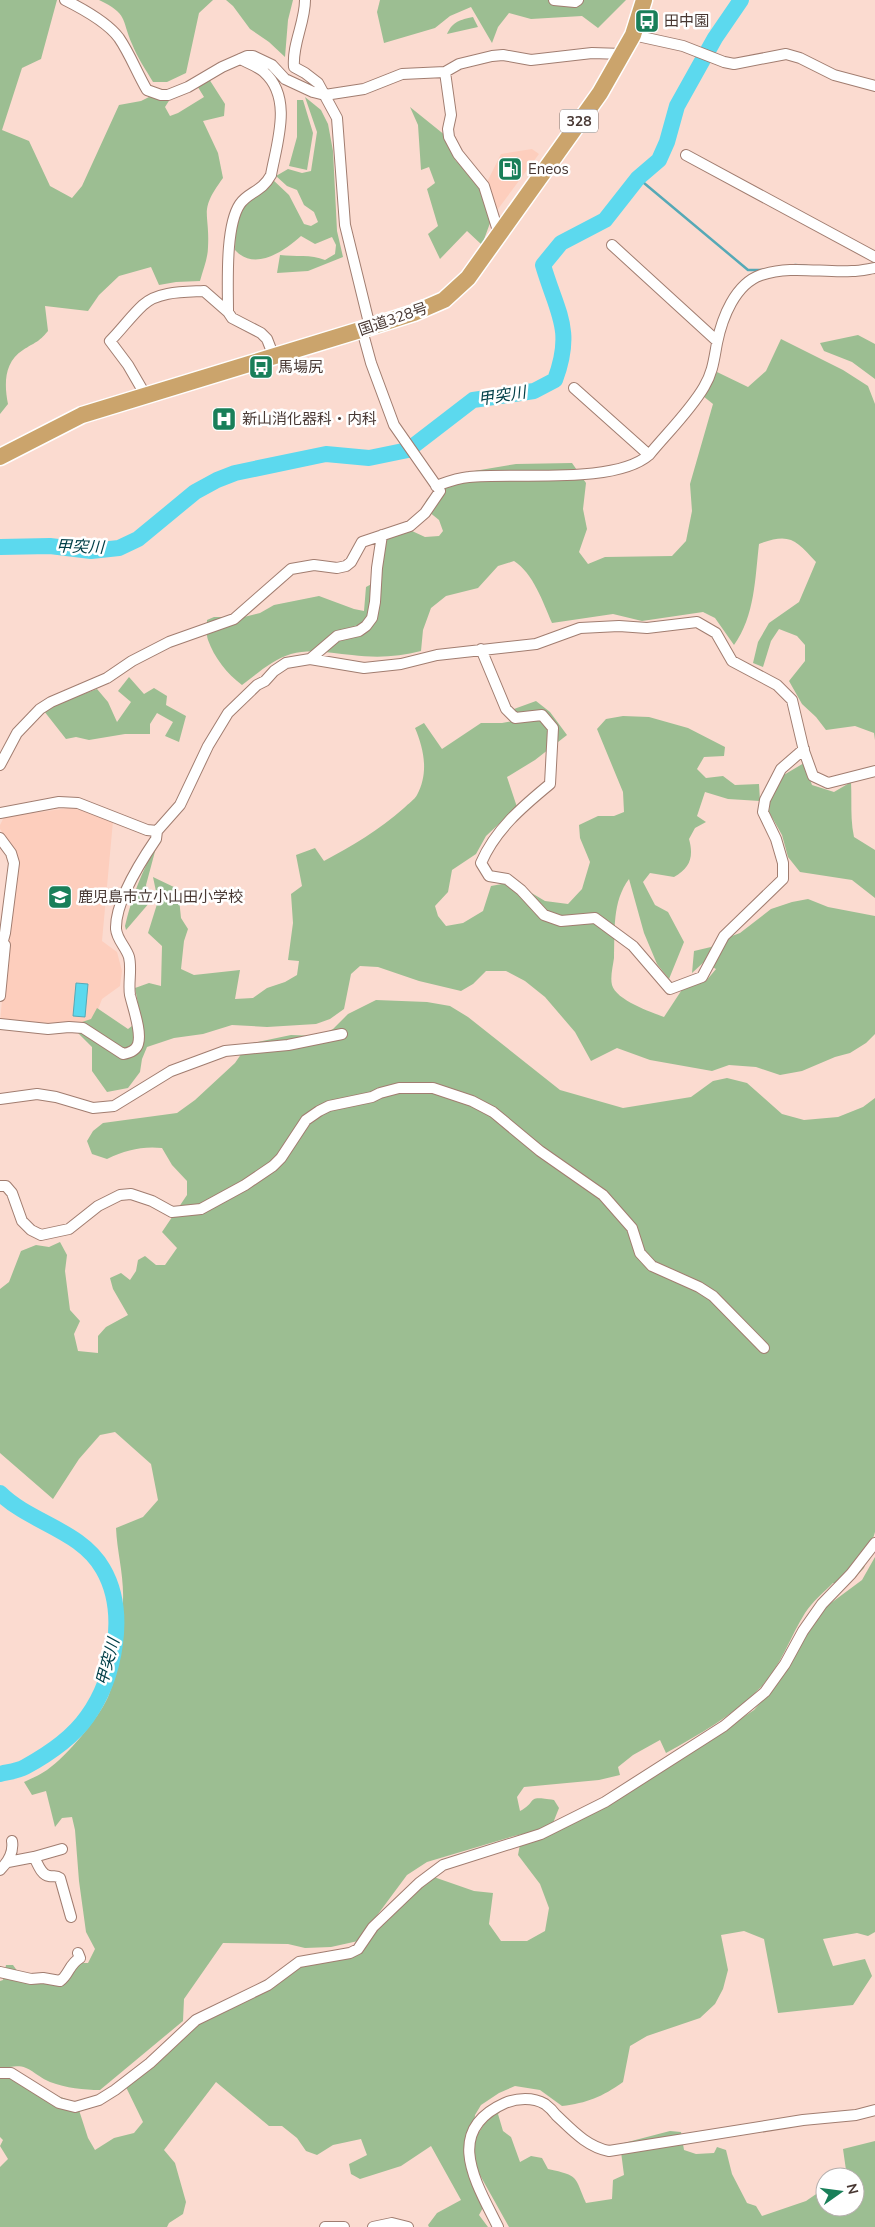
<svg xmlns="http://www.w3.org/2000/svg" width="875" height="2227" viewBox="0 0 875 2227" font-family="'Nunito Sans','Noto Sans JP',sans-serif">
	<rect width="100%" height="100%" fill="#fbdbd0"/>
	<path fill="#fdcebd" d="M532,149L539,154L495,213L486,184L501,154Z
		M69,808L82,810L113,821L102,941L117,952L122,971L120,986L102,999L91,1028L0,1023L15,851L0,829V825L4,817Z"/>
	<path fill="#9cbe92" d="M0,0H57L41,59L22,68L2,130L29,141L50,186L72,198L82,186L119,105L141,101L161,91L174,93L165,107L170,116L178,113L204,97L196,84L209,79L225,104L224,116L203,121L218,153L223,178C198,212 210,211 208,247C208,258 203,270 200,281L176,282L159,285L151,267L119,276L99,295L88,311L45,306L48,331C38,343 35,342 23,350C4,362 4,384 8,404L0,414Z
		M99,0H213L199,13L186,73L167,82H153C146,70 137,57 132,44C121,18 128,14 99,0Z
		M226,0H293L288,20L285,57L269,42L250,29L233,6Z
		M380,0H626L598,28L582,16L531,19L509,13L498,27L492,43L471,7L450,16L435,28L384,43L377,12Z
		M473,17L478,27L447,34C453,21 460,20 473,17Z
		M305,97L321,110L328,124L333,151L337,231L343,257L308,271L277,273L280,255C295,257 311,254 325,260L335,254L336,245L332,237L315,244L301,236C284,251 255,272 235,250L236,213L271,178L289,195L304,224L311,226L318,222L314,212L304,205L297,190L287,186L276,176L288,169L302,173L311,171L317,132Z
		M297,100H303L313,133L307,170L289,166L297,137Z
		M410,107L446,136L448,146L456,161L471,172L483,191L490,223L482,245L467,231L440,259L428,234L438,226L427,189L435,183L429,167L421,170L418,125Z
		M858,335L875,344V379L852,362L824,351L820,343Z
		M781,339L843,370L868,386L875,404V740L874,733L855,726L826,730L816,717L802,704L789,681L805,661V645L797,636L779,629L771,641L763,667L753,663L758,642L769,623L799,602L816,562C796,540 790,532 759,544C755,578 755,616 734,645L715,618L703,612L642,621L613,614L552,623C543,602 533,573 514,561L498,566L478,588L446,596L431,608L423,630L421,651C398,657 376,658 352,655C331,653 311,648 291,654C273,659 257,674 242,685C227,674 214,657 208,640C206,634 207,626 207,620L214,617H244L260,613L274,605L319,596L354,609L364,611L366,587L379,580L385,531L399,525L425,537L439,536L443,531L439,520L423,507L427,499L456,474L516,464L572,463L586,483L583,509L587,529L579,552L588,564L605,557L672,556L686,541L692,511L690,484L713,404L703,396L717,372L748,387L766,371Z
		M129,677L144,694L154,688L167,696L166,705L186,716L179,742L165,736L173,722L157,713L150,724V734H125L89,740L76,737L66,739L44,711L59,703L97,689L108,702L117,722L131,702L118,691Z
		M536,701L550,712L567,735L535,760L507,777L517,807L486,836L476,854L452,870L448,892L435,906L438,916L446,926L463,923L483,911L491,886L513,882L545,901L568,904L582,889L590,862L580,838L579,825L598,816H614L624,812L623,792L597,729L606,719L623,716L649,717L688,728L725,747L724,756L704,757L697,769L706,778L723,776L735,785L759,784L760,801L728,799L705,792L697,816L706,822L695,828L689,839C694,857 690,868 674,877L650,873L643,882L655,905L668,912L684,942L669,979L657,964L644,933L629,879C612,902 615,930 614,958C613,966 610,977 612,985C616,1000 651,1012 664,1017L685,985L706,981L716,969L704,962L692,973L694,951L711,947L721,940L740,933L771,909L792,902L808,899L828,907L875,916V1034L866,1043L850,1053L835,1057L802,1071L780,1075L756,1067L729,1065L712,1071L650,1060L617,1048L591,1061L575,1032L545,997L525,981L506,971H486L473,984L461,991L419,981L378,967L360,966L351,974L344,1009L330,1019L316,1024L267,1027L232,1025L203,1034L174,1038L147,1047L142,1059L140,1072L128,1088L107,1092L92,1071V1047L78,1033L79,1023L91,1019L97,1008L128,1029L141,1019L135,988L149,983L161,986L162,946L148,933L158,901L153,877L178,889L181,918L188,929L184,941L181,969L194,975L240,970L235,999L253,998L267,988L285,982L297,975L299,961L288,960L293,923L291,894L302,886L296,855L315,848L324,861C352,846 379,830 404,808C408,804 415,799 417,795C429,773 424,749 415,728L424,723L442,749L481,723H502L518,720L514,709Z
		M804,763L812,785L834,792L851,782C852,801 850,818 854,837L875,850V898L852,880L800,872L788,857L782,835L769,812L771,792L782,776Z
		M157,844L146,885L150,902L126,930L125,926C132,896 142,871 157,844Z
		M376,1000L427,1002L450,1006L468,1017L560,1090L623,1108L691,1097L713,1081L727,1078L747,1083L782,1114L804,1120L838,1117L863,1107L875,1098V1532L864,1568L848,1585L833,1583C824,1592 812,1602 805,1613C790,1637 780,1668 760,1688C734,1715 698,1735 666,1753L660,1740L633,1755L618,1767L620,1775L599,1780L524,1787L517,1797L520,1811C539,1801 524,1795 554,1800L559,1808L551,1828L514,1836L427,1862L407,1875L358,1941L331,1947L305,1948L288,1944L223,1943L184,1999L183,2021L100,2090C84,2090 66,2088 50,2082C28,2072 30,2061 0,2069V1981L3,1980L6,1965H13L18,1972L28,1974H47L63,1979L76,1963H88L95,1949L86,1932L79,1881L75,1830L72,1817L62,1818L55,1827L46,1791L32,1795L24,1782C32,1778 40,1775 47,1770C67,1756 98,1719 108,1697C120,1668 123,1631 123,1600C124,1575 117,1552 116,1528L143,1517L158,1500L151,1464L115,1432L100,1435L79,1459L53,1499L0,1453V1289L9,1282L21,1251L36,1245L49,1247L60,1242L67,1255L65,1271L70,1310L80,1321L74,1334L78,1351L98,1353V1336L106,1327L128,1315L113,1289L110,1278L121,1273L130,1280L136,1271L138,1260L145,1256L156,1265H165L177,1248L162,1232L187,1195V1181L172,1165L162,1148C142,1146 126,1150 107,1159L92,1154L87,1141L93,1131L103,1123L177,1113L195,1100L235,1063L248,1044L291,1035L319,1036L333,1029L348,1014Z
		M875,1557V1932L868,1936L857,1933L823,1939L833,1966L865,1959L872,1976L853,2005L778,2013L764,1939L744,1931L721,1935L728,1970L723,1989L715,2004L700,2018L647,2036L630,2046L623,2082C602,2097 587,2103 562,2106L540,2090L515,2086L499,2093L481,2105L475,2115L474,2127L465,2151L468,2169L485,2204L479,2215L488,2227H429L428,2225L437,2213L461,2200L431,2146L401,2166L360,2179L351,2174L349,2164L367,2155L361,2139L333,2145L317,2155L306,2151L297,2138L282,2126H269L216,2082L164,2150L175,2163L186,2202L183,2214L169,2223L167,2227H0V2167L8,2159L0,2146L3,2140L0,2137V2077L12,2076L31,2086L66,2099L78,2107L88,2138L95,2150L114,2138L134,2133L143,2122L124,2083L197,2019L300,1962L356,1947L428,1875L474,1891L493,1893L489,1924L501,1941H527L545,1931L549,1908L540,1884L518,1855L521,1839L602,1799L658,1762L704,1743L754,1710L771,1691L804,1623L862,1580Z
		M505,2107L498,2114L503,2131L511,2137L520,2162L531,2156L542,2158L548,2169C580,2176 574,2176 586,2203L612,2199L613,2180L624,2175L620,2144L670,2131L681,2132L684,2150L696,2154L714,2153L717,2147L726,2150L732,2174L747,2203L756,2206L762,2216L806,2201L825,2188V2207H855V2177H847L843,2149L875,2141V2227H509L476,2168L472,2149L478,2134L489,2116Z"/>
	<path fill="#5cd9ee" stroke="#56a9b6" d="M76,983L88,984L85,1017L73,1016Z"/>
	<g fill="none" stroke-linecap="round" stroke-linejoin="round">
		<path stroke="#56a9b6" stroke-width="2.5" d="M638,178L748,270H763
			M795,265L807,266"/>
		<path stroke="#5cd9ee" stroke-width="16" d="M0,547L50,546L91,551L119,548L138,539L195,492L217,480L235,473L326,454L369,458L408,450L473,400L534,391L555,380C574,329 557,313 543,265L561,243L605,220L638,178L659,160L667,142L677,106L715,38L741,0
			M0,1493C30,1523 81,1530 103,1569C128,1612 115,1678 87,1717C73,1737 47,1755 25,1767C18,1771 8,1772 0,1774"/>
		<defs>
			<path id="minor" d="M65,0C81,8 108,23 119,38C130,54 137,73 147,90L161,95H168L188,87L222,67L247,56H253L272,65L285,79L313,92L325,95L364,89L402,74L445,72L459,64L492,56L503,55L531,60L592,53L623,54
				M305,0C305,23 292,44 294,67L305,73L318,83L337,118L345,225L370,327
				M554,0L575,2L578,0
				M633,35L683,46L724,62L734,64L786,54L800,58L834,75L875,86
				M445,72L451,115L448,129L449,137L458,154L484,186L499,234
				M686,155L875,257
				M612,245L717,341
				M228,312C228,284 225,226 240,204C248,192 262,192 271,175C277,142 293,98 264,72C257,66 248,63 240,59
				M574,388L649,455
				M146,396L128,365L110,341C122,329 131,316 143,305C158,291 185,292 204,291L228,312L232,318L261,333L267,339L274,357
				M436,486C447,482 457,478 469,477C515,472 614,485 649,455C667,433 690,411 704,387C713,372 714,359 717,343C722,318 735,284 761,275C791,265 822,273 852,271C860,271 868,269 875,268
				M481,649L506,709L515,718L542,715L553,728L550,784C522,807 495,830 481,863L489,876L507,879L521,890L544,915L561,921L595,918L633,946L670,989L702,977L724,936L783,879V863L776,839L763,812L765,800L781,769L804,749
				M310,659L337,636L359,631L366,626L372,618L375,602L377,568L382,535
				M0,765L17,733L40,709L51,702L107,678L132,661L169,642L234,619L291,569L314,565L337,568L346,566L351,562L362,542L410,526L425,513L440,491L394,425L371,363L362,330
				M0,813L59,802L78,803L147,830L157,831L180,805L208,746L228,713L257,685L265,681L274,671L286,663L310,659L364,668L401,664L437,655L536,644L580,628L619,626L647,628L697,622L716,633L732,661L777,685L792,700L804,751L813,776L828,783L875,771
				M0,838L11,853L14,863L5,933L0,952
				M0,996L5,945
				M0,1024L48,1029L69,1027L83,1028L123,1054C129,1053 136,1051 138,1044C142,1032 133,1008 130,995C128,983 132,969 129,957C126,947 117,940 116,929C115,901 141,861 156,839L157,831
				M0,1099L37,1094L56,1097L93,1108L114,1106L171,1071L225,1051L288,1045L342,1034
				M0,1186H6L12,1193L22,1221L31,1230L41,1235L69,1229L98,1206L120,1195L131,1194L152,1201L172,1212L201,1209L245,1185L273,1166L281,1158L306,1120L319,1111L329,1106L372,1097L380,1093L399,1088H433L472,1101L493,1112L540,1151L603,1195L632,1228L640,1253L652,1266L699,1287L713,1296L764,1348
				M34,1857C38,1864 41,1875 49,1876C54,1877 56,1875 60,1878L71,1917
				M8,1862L34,1857L62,1849
				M0,1870C8,1862 14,1853 12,1841
				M0,1972L31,1979L43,1978L60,1981C69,1975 69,1964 80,1958L78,1953
				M0,2073H11L59,2103L75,2107L99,2100L115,2090L150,2063L196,2020L268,1985L299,1962L350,1953L358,1949L373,1927L419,1883L443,1865L541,1834L605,1802L724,1726L765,1692L785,1664L803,1631L822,1604L851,1574L875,1543
				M325,2227H344
				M373,2227L392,2223L408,2227
				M498,2227C477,2184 442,2131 505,2103C517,2098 533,2097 545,2104C549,2107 553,2111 556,2115C572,2130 587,2147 609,2151L803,2120L856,2115L875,2110"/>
			<path id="trunk" d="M0,457L82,415L370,327L414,313L444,300L468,278L600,93L633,35L644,0"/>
		</defs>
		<use href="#minor" stroke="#a17d70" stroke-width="12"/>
		<use href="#trunk" stroke="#fff" stroke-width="19"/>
		<use href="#minor" stroke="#fff" stroke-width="10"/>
		<use href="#trunk" stroke="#cba46c" stroke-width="16"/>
	</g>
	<defs>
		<symbol id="bus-square" viewBox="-11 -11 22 22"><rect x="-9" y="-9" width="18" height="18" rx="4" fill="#197f59" stroke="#fff"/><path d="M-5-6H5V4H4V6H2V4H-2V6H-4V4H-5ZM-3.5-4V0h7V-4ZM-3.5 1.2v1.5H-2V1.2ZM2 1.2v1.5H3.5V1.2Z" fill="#fff"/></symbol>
		<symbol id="fuel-square" viewBox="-11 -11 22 22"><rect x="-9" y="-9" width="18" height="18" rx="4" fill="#197f59" stroke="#fff"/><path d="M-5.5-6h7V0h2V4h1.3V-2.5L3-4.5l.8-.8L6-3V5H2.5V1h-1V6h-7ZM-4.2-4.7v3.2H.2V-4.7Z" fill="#fff"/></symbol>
		<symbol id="hospital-square" viewBox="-11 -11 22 22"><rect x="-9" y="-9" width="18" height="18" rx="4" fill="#197f59" stroke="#fff"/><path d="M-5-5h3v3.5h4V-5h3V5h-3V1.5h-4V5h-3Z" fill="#fff"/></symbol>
		<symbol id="school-square" viewBox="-11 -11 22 22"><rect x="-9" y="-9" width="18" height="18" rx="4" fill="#197f59" stroke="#fff"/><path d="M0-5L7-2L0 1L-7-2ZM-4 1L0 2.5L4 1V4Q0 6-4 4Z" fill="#fff"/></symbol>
	</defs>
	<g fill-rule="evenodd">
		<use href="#bus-square" x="633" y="7" width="28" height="28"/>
		<use href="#fuel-square" x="496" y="155" width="28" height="28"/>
		<use href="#bus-square" x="247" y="353" width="28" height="28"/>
		<use href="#hospital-square" x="210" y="405" width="28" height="28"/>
		<use href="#school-square" x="46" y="883" width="28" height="28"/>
	</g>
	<g text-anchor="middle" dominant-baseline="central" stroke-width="5" stroke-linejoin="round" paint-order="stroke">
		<rect fill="#fff" stroke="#7f7470" stroke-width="1" x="560" y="109.5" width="38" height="23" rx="4"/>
		<g font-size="14" font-weight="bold" fill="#483833">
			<text x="579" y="121">328</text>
		</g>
		<g font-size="15" fill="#483833" stroke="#fff" text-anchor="start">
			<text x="664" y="21">田中園</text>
			<text x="528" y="169">Eneos</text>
			<text x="278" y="367">馬場尻</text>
			<text x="242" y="419">新山消化器科・内科</text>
			<text x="78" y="897">鹿児島市立小山田小学校</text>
		</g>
		<g font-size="15" fill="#483833" stroke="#fff">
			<text transform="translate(393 319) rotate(-19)">国道328号</text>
		</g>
		<g font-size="16" font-style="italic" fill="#034049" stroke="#fff">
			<text transform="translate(502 396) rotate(-9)">甲突川</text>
			<text transform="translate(80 547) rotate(2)">甲突川</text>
			<text transform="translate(108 1662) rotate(-75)">甲突川</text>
		</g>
	</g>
	<g transform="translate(840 2192) rotate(76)"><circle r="24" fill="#ffffff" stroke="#b6afad"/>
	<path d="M0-4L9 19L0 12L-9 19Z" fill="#197f59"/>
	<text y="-8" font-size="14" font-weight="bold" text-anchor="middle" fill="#483833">N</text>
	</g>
</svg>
